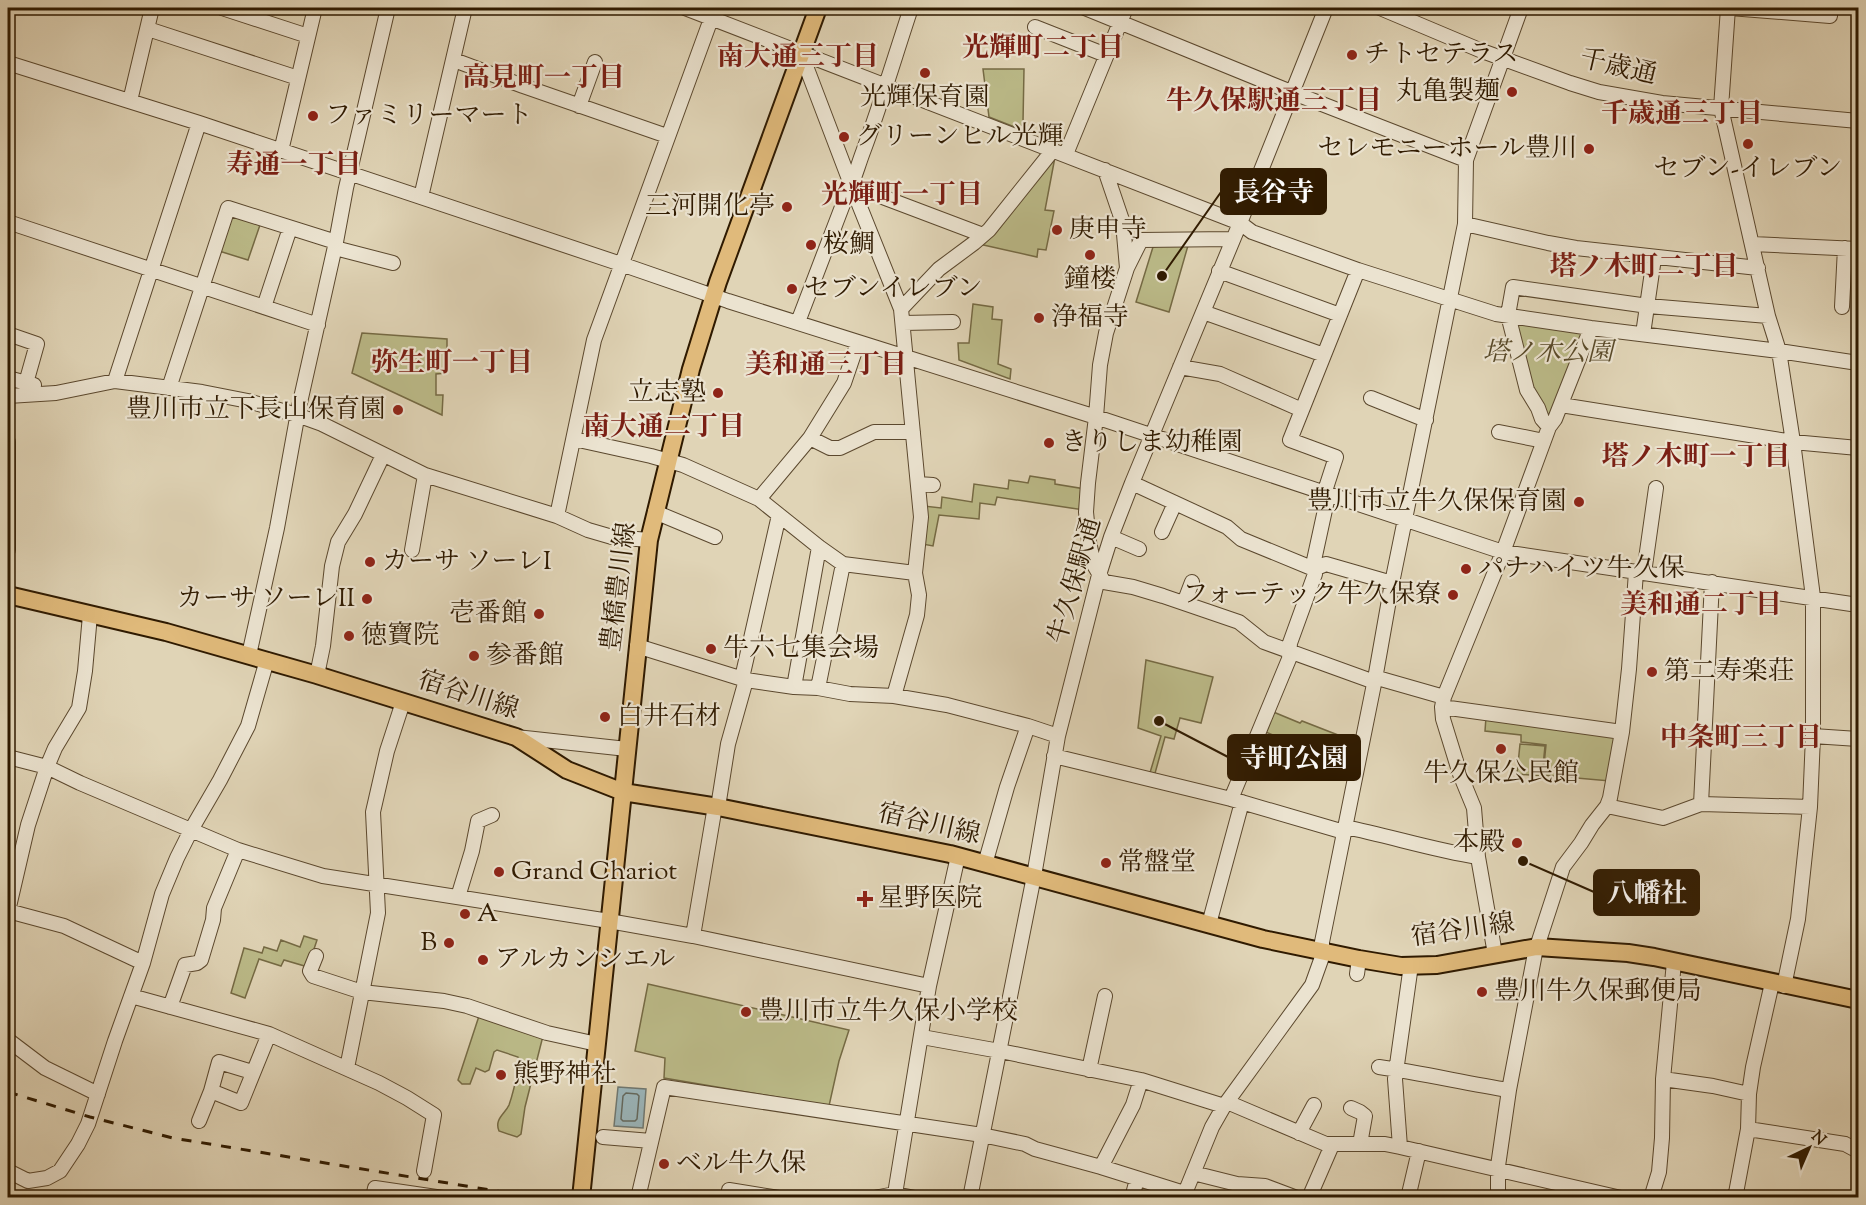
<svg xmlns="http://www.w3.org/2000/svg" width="1866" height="1205" viewBox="0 0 1866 1205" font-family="'Sorts Mill Goudy','Noto Serif JP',serif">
	<rect width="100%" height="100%" fill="#e0d4b6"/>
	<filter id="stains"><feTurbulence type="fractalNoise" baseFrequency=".00333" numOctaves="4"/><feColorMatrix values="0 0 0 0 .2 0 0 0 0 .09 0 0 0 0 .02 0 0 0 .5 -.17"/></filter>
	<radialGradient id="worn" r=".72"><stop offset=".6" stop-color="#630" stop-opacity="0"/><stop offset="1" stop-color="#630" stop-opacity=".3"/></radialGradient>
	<path fill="#bbba88" stroke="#756a44" stroke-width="1.5" d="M983,69H1024L1023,122L1020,129L989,117Z
		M1055,157L1045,210L1054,211L1046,250L1038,249L1037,257L979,244Z
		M231,213L261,222L248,260L219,251Z
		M1189,242L1169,312L1136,302L1153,247Z
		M973,304L993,307L992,319L1002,320L998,364L1011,369L1010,379L959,360L958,343H969Z
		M1515,320L1583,331L1552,417H1544L1530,391Z
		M362,333L447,339V373L436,374V395H443L442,415L352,373Z
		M1030,476L1055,480V484L1085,489L1084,510L997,497L995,505L980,503L979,519L939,515L933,546L922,544L924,506L941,508L942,497L972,502L974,484L1008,489L1009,480L1028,483Z
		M1146,660L1213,677L1201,723L1180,718L1174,739L1165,737L1154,777L1149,776L1161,736L1138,728Z
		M1271,711L1300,723L1302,721L1338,735L1331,753L1304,742L1301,746L1263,731Z
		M1486,717L1618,738L1610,781L1543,775L1546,745L1521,742V735L1485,731Z
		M1520,744L1545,746L1542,776L1517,774Z
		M304,936L317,940L308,967L284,960L281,966L259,959L245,998L231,993L244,948L262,953L264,947L277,951L281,940L300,947Z
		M648,984L849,1030L839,1061L829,1106L664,1078L665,1058L635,1051Z
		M479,1016L543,1036L525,1107L521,1134L517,1137L499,1131C494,1119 505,1114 509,1105C514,1091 517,1075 520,1061L518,1057L497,1050L494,1052L489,1070L485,1072L476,1068L470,1084H462L458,1080Z"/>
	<path fill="#9ab5ba" stroke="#6f7770" stroke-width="1.5" d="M618,1087L646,1089L643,1128L614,1126Z"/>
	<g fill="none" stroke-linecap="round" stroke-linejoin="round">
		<path stroke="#64685d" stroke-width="1.5" d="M626,1093L637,1094L639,1096L637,1119L635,1121H623L621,1119L623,1096Z"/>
		<defs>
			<path id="minor" d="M222,8L308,36
				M685,8L1240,223L1252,232L1358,270L1496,314L1591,328L1779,351L1858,363
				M1085,8L1291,92L1466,160
				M1380,8L1482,51L1570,83L1599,92L1662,103L1858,121
				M1728,8L1721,108L1768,316L1779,351L1793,442L1813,597V736L1810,807L1798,919L1784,986
				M1730,8L1830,16
				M1035,27L1106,55
				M148,29L298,78
				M801,53L852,187L901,309L921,517L915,573L919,595L917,615L894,696
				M454,60L523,86L667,136
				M8,63L199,123L621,264L728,301L1096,417L1503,552L1858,605
				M130,101L152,8
				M579,106L595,62
				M281,151L315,8
				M1066,154L1126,8
				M1105,170L1123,223L1127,268L1106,333L1100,365L1096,417L1088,483L1086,512L1089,542L1094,565L1104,582L1133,587L1163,596L1239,622L1264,642L1369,680L1381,679L1444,697
				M852,187L864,190L983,235
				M421,197L465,8
				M8,222L318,325
				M1465,224L1548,243L1576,248L1758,268
				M1752,244L1858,249
				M335,248L393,263
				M1127,268L1141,240L1232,239
				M1219,271L1340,315
				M264,307L290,228
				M1842,307L1845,248
				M901,309L939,269L974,243L989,230L1053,150
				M1203,312L1324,355
				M798,322L845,199C853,184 857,168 863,152C881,104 895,56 911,8
				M903,323L953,322
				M8,334L37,344L26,383
				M1643,334L1654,258
				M1180,367L1220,374L1302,410
				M8,378L34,385
				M115,381L199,123
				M169,388L228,208L336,242
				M8,396L56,393L115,381L202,392L248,401L297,415L322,424L425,475L557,516L588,530L612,537L649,540
				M1371,398L1426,420
				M1561,405L1793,442L1858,448
				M1549,427L1542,419L1538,408L1527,390L1508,315L1513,287L1648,306L1768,316
				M1499,432L1544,441
				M810,438L830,448H840L874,432H913
				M574,439L651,456L683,465L759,499L819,547L843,564L915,573
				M8,442V550
				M1132,483L1227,527L1241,539L1314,569L1326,564L1392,583
				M918,484L933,485
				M1324,494L1336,457L1290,440L1358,270
				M759,499L810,438L844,383L858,342
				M655,512L715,537
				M557,516L594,340L715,8
				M1162,532L1175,503
				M1111,537L1139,549
				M412,550L425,475
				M1644,573L1656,488
				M1184,603L1192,582
				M637,646L746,680L794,687L818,688L850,694L894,696L947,705L1028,726L1058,736
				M249,655L277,528L299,407L336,242L346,188L388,8
				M317,675L323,646L332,566L338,542L355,514L383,455
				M742,678L779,515
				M794,687L819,547
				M818,688L843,564
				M1442,707L1622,732
				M1813,736L1858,739
				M516,737L627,749
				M1054,756L1231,799L1344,832
				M8,757L47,767L80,783L238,850L323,876L609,921L693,936L929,986
				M1231,799L1289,659L1290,643L1315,574L1313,565L1328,496
				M1701,804L1712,582
				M1607,806L1663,818L1701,804L1810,807
				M718,807L728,744L746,680
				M1345,827C1390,836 1433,850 1478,857
				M985,864L1007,787L1028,726
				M458,897L472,851L478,821L492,815
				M8,911L28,825L47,767L55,748L79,708L85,671L90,615
				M8,911L64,926L143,963
				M1209,924L1242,802
				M693,936L715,806
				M1495,954L1478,857L1474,808L1460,774L1443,719L1442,707L1444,697L1503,552L1549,427L1555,419L1591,328
				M316,956L310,971L313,976L362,992L444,1001L467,1006L547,1033L597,1044
				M1357,974L1359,959
				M131,996L269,1034L379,1083L407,1098L434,1115L424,1171
				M170,1007L185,965L197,963L201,960L213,920L214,908L238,850
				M922,1037L1005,1052L1141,1080L1224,1106
				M8,1040L45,1068L98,1094
				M1379,1067C1422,1073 1465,1083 1509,1090
				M347,1068L378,913L373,812L387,751L403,702
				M1089,1070L1105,996
				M1663,1079L1713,1086L1749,1094
				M211,1091L219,1062L252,1072
				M1227,1102L1326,1144H1385L1400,1147L1621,1198
				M1351,1108L1360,1112L1365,1116L1360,1144
				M199,1121L211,1091L241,1103L269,1034
				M1748,1129L1845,1144L1858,1151
				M1299,1133L1314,1105
				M603,1137L651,1141
				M1400,1147L1395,1079L1411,965
				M1101,1167L1133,1105L1141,1080
				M8,1171L28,1181L47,1178L60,1171L78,1144L88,1124L115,1041L143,963L162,894L177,858L191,830L220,780L248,726L267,660
				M1193,1173L1237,1184L1265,1186L1297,1198
				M729,1190L779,1198
				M895,1194L929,986L958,856
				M373,1198L375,1188L443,1198
				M638,1198L664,1087L982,1135L1025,1144L1035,1149L1101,1167L1184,1193
				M874,1198L895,1194L915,1198
				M970,1198L1034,876L1058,736L1099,575L1111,537L1132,483L1240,223L1326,8
				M1132,1198L1137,1179
				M1183,1198L1212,1127L1224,1106L1312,985L1322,957V942L1375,679L1392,583L1465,224L1466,160L1521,8
				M1309,1198L1332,1145
				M1408,1198L1419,1151
				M1498,1198V1166L1509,1090L1535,953L1563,867L1581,843L1592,825L1607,806L1610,798L1622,732L1629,669L1636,572
				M1651,1198L1659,1172L1662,1138L1663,1079L1674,962
				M1731,1198L1736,1193L1748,1129L1749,1094L1753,1067L1772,983"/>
			<path id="major" d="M8,595L166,632L317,675L516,737L567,770L623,792L718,807L950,854L1263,939L1359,959L1401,966L1437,965L1537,947L1628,953L1654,957L1858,1000
				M581,1198L649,540L691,369L718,282L818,8"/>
		</defs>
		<use href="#minor" stroke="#5b482e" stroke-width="16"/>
		<use href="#major" stroke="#2f1a00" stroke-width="20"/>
		<use href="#minor" stroke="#ebe3d0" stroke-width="14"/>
		<use href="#major" stroke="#e0ba7b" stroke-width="16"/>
		<path stroke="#2f1a00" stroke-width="3" stroke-dasharray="10 10" stroke-linecap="butt" d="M8,1092L90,1117L173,1138L539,1198"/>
	</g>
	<g fill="#8f2418" stroke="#ebe3d0" stroke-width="2">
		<circle cx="1352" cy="55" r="6"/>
		<circle cx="925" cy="73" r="6"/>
		<circle cx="1512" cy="92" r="6"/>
		<circle cx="313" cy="116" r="6"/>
		<circle cx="844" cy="137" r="6"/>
		<circle cx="1748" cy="144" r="6"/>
		<circle cx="1589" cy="149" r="6"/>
		<circle cx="787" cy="207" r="6"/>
		<circle cx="1057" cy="230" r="6"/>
		<circle cx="811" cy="245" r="6"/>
		<circle cx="1090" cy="255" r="6"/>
		<circle cx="792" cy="289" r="6"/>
		<circle cx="1039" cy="318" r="6"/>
		<circle cx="718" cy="393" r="6"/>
		<circle cx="398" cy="410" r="6"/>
		<circle cx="1049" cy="443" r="6"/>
		<circle cx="1579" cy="502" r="6"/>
		<circle cx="370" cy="562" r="6"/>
		<circle cx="1466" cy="569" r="6"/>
		<circle cx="1453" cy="595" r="6"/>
		<circle cx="367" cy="599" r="6"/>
		<circle cx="539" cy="614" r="6"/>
		<circle cx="349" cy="636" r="6"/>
		<circle cx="711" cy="649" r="6"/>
		<circle cx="474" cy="656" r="6"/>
		<circle cx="1652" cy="672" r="6"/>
		<circle cx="605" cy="717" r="6"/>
		<circle cx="1501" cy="749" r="6"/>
		<circle cx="1517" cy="843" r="6"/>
		<circle cx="1106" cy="863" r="6"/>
		<circle cx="499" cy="872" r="6"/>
		<path d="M862 890h6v6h6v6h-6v6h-6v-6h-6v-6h6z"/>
		<circle cx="465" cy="914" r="6"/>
		<circle cx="449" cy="943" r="6"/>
		<circle cx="483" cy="960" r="6"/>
		<circle cx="1482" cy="992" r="6"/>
		<circle cx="746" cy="1012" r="6"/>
		<circle cx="501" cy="1075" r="6"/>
		<circle cx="664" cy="1164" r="6"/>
	</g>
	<g text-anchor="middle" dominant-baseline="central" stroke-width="4.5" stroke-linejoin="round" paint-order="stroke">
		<g font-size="26" fill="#2f1a00" stroke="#ebe3d0" text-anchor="start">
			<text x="1364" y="55">チトセテラス</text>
			<text x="1500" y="92" text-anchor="end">丸亀製麺</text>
			<text x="925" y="98" text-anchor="middle">光輝保育園</text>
			<text x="325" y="116">ファミリーマート</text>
			<text x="856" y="137">グリーンヒル光輝</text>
			<text x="1577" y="149" text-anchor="end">セレモニーホール豊川</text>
			<text x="1748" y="169" text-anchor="middle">セブン-イレブン</text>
			<text x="775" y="207" text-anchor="end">三河開化亭</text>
			<text x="1069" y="230">庚申寺</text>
			<text x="823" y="245">桜鯛</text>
			<text x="1090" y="280" text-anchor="middle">鐘楼</text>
			<text x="804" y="289">セブンイレブン</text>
			<text x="1051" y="318">浄福寺</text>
			<text x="706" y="393" text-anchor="end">立志塾</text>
			<text x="386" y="410" text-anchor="end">豊川市立下長山保育園</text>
			<text x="1061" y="443">きりしま幼稚園</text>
			<text x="1567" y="502" text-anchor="end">豊川市立牛久保保育園</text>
			<text x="382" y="562">カーサ ソーレI</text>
			<text x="1478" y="569">パナハイツ牛久保</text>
			<text x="1441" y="595" text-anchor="end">フォーテック牛久保寮</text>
			<text x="355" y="599" text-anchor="end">カーサ ソーレII</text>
			<text x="527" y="614" text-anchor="end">壱番館</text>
			<text x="361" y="636">徳寶院</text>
			<text x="723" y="649">牛六七集会場</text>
			<text x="486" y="656">参番館</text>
			<text x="1664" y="672">第二寿楽荘</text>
			<text x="617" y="717">白井石材</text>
			<text x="1501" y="774" text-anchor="middle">牛久保公民館</text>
			<text x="1505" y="843" text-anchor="end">本殿</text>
			<text x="1118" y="863">常盤堂</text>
			<text x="511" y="872">Grand Chariot</text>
			<text x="878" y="899">星野医院</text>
			<text x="477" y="914">A</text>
			<text x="437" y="943" text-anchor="end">B</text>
			<text x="495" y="960">アルカンシエル</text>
			<text x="1494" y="992">豊川牛久保郵便局</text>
			<text x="758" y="1012">豊川市立牛久保小学校</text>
			<text x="513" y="1075">熊野神社</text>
			<text x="676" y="1164">ベル牛久保</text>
		</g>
		<g font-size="26" fill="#2f1a00" stroke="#ebe3d0">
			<text transform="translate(1618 68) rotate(13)">千歳通</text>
			<text transform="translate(1076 581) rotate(-74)">牛久保駅通</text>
			<text transform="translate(620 587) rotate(-83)">豊橋豊川線</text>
			<text transform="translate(468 696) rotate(18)">宿谷川線</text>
			<text transform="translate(929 825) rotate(13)">宿谷川線</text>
			<text transform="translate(1463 931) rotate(-8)">宿谷川線</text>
		</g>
		<g font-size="26" font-style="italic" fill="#594a29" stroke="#ebe3d0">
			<text x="1548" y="353">塔ノ木公園</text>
		</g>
		<g font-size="27" font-weight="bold" fill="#7a1f14" stroke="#ebe3d0">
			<text x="1043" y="49">光輝町二丁目</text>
			<text x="798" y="58">南大通三丁目</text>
			<text x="544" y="79">高見町一丁目</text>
			<text x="1274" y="102">牛久保駅通三丁目</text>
			<text x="1682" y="115">千歳通三丁目</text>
			<text x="294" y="166">寿通一丁目</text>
			<text x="902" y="196">光輝町一丁目</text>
			<text x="1644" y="268">塔ノ木町二丁目</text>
			<text x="452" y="364">弥生町一丁目</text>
			<text x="826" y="366">美和通三丁目</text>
			<text x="664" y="428">南大通二丁目</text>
			<text x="1696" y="458">塔ノ木町一丁目</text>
			<text x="1701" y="606">美和通二丁目</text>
			<text x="1741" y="739">中条町三丁目</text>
		</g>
	</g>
	<path fill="none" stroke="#2f1a00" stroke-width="2" d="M1162 276L1221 192M1159 721L1228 757M1523 861L1594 892"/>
	<g fill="#2f1a00" stroke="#ebe3d0" stroke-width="2">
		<circle cx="1162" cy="276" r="6"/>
		<circle cx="1159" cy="721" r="6"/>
		<circle cx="1523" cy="861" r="6"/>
	</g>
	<g fill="#2f1a00" stroke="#2f1a00" stroke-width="2">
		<rect x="1221" y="169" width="105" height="45" rx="6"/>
		<rect x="1228" y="735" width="132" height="45" rx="6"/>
		<rect x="1594" y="870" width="105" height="45" rx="6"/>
	</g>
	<g font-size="27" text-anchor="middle" font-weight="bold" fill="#fff">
		<text x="1274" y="201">長谷寺</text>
		<text x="1294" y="767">寺町公園</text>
		<text x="1647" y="902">八幡社</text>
	</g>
	<rect width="1866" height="1205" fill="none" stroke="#e0d4b6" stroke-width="30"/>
	<rect x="9" y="9" width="1848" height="1187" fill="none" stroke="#2f1a00" stroke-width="3"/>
	<rect x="15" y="15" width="1836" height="1175" fill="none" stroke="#2f1a00" stroke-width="1.5"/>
	<g transform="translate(1809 1148) rotate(44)" stroke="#ebe3d0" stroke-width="4.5" paint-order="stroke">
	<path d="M0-4.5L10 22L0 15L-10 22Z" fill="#2f1a00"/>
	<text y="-9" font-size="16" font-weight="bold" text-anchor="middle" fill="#2f1a00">N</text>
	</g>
	<rect width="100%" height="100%" filter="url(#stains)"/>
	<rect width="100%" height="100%" fill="url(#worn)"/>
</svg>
